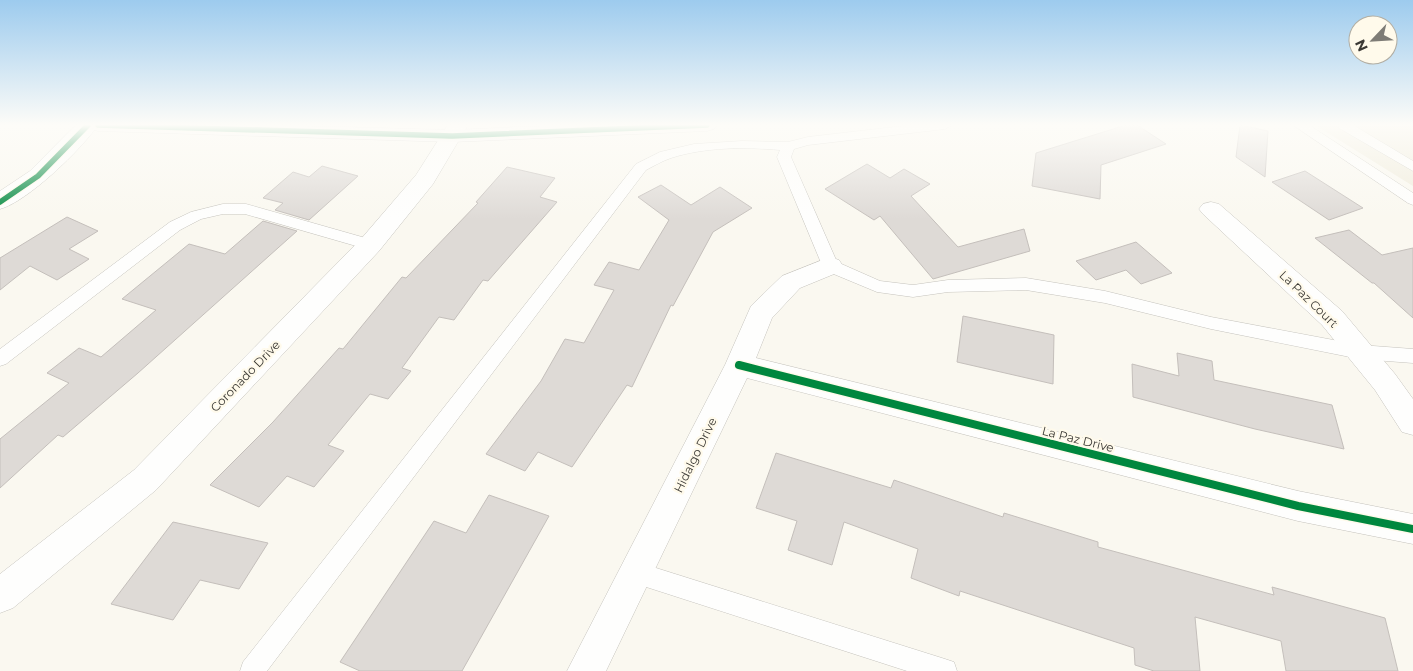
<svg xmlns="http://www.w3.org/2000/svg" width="1413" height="671" viewBox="0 0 1413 671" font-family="Montserrat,sans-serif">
	<rect width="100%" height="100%" fill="#faf8f0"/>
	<path fill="#f0ecdc" d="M1315,125H1413V186Z"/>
	<path fill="#dedad6" stroke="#c4bfbb" d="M1126,125H1137L1166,144L1101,165L1100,199L1032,186L1036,153Z
		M1240,125L1268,131L1265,177L1236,157Z
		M867,164L890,178L904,169L930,184L911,196L958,247L1024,229L1030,251L933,279L880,216L874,220L825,189Z
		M322,166L358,176L309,220L275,210L283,203L263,198L293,172L309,177Z
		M507,167L555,178L540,197L557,202L488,281L483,280L454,320L439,317L402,368L411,371L388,399L370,394L328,445L344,451L314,487L287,476L259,507L210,485L273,422L339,348L343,349L402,277L406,278L478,203L476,202Z
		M1305,171L1363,208L1329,220L1272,182Z
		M661,185L691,205L720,187L752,208L713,232L673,306L671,305L632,387L627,385L572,467L538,452L525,471L486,454L541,381L565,339L584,343L614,290L594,285L609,262L639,270L669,220L638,197Z
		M67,217L98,231L69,249L89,259L57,280L30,266L0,290V258Z
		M263,221L297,231L138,373L63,437L58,435L0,488V439L69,383L47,373L79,348L101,357L156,310L122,299L189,244L225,254Z
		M1349,230L1382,255L1413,248V318L1374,283H1372L1315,238Z
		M1136,242L1172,273L1141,284L1126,270L1096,280L1076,261Z
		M963,316L1054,335L1053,384L957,362Z
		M1177,353L1212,361L1214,380L1332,405L1344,449L1255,429L1133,397L1132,364L1179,376Z
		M776,453L891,488L894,480L1003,517L1004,513L1098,542V547L1274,595L1272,587L1385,618L1398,671H1286L1281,641L1195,617L1200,671H1154L1135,665L1134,648L960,591L959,596L911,578L918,549L844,522L832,565L788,550L797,521L756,508Z
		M489,495L549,516L462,671H360L340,662L434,521L466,533Z
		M173,522L268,543L239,589L200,580L173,620L111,604Z"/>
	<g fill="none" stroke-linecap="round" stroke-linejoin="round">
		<defs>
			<path id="lane" d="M912,125H952L945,129L808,145L794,149L791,157L837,262L880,281L913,285L948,280L1026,278L1105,291L1211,317L1360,345L1413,349V363L1360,359L1211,329L1105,303L1026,290L948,292L913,297L877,292L824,270L777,157L780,150C745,147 705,147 671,158C662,161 654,166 646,170L267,671H240L243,662L636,164L660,152L694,144L742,141L788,142L808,137Z
				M1293,125H1309L1413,193V205L1408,203Z
				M1338,125H1353L1413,161V171L1339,128Z
				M223,204H246L376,241L378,245L376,249L370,250L245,214H223L201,219L180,230L6,364L0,366V349L170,222L191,212Z
				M637,562L945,659L954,662L957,671H907L637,584L629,580L626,573L629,566Z"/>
			<path id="street" d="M76,125H98C82,149 27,202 0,209V191L30,171Z
				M448,125H468L433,184L379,251L156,490L13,608L0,613V574L134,470L361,239L416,175Z
				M1211,202L1219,204L1342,311L1395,374L1413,399V435L1402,432L1375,390L1322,325L1203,214L1199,209L1203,204Z
				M830,257L839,260L843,266L839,272L800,288L772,318L756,358L1298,491L1413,514V544L1298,521L747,378L606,671H567L725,365L751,306L782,276Z"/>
			<path id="secondary" d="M88,125H268L452,130L565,125H717L714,129L707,131L452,142L98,131L91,129Z"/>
		</defs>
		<use href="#lane" stroke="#c5c3bd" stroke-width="1"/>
		<use href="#street" stroke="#c5c3bd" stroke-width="1"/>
		<use href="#secondary" stroke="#c5c3bd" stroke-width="1"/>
		<use href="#lane" fill="#fefefd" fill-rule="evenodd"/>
		<use href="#street" fill="#fefefd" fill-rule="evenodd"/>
		<use href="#secondary" fill="#fbf8f8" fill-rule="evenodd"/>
		<defs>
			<path id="cycleway-far1" d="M98,125L452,136L707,125
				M0,202L38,176L88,125"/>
			<path id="cycleway" d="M739,365L1298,506L1413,529"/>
		</defs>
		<use href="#cycleway-far1" stroke="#fffaeb" stroke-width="8"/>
		<use href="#cycleway" stroke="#fffaeb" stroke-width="11"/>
		<use href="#cycleway-far1" stroke="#00873e" stroke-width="5.5"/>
		<use href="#cycleway" stroke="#00873e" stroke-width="8"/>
	</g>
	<linearGradient id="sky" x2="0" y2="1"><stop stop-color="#9dcbee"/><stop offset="0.57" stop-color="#fdfcf8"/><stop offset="1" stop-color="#fdfcf8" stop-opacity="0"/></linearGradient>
	<rect width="1413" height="219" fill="url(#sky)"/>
	<g text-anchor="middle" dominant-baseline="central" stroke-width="4.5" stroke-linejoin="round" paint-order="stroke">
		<g font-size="12" fill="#3b3934" stroke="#fffaeb">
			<text transform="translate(1309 299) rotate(44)">La Paz Court</text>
			<text transform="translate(245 376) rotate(-46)">Coronado Drive</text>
			<text transform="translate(1078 439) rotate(14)">La Paz Drive</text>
			<text transform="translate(695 455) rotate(-64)">Hidalgo Drive</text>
		</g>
	</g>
	<g transform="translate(1373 40) rotate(245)"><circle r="24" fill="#fffaeb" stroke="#b1ada2"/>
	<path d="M0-4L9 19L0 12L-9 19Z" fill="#7e7c76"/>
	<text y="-8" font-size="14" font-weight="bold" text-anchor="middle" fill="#3b3934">N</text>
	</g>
</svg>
